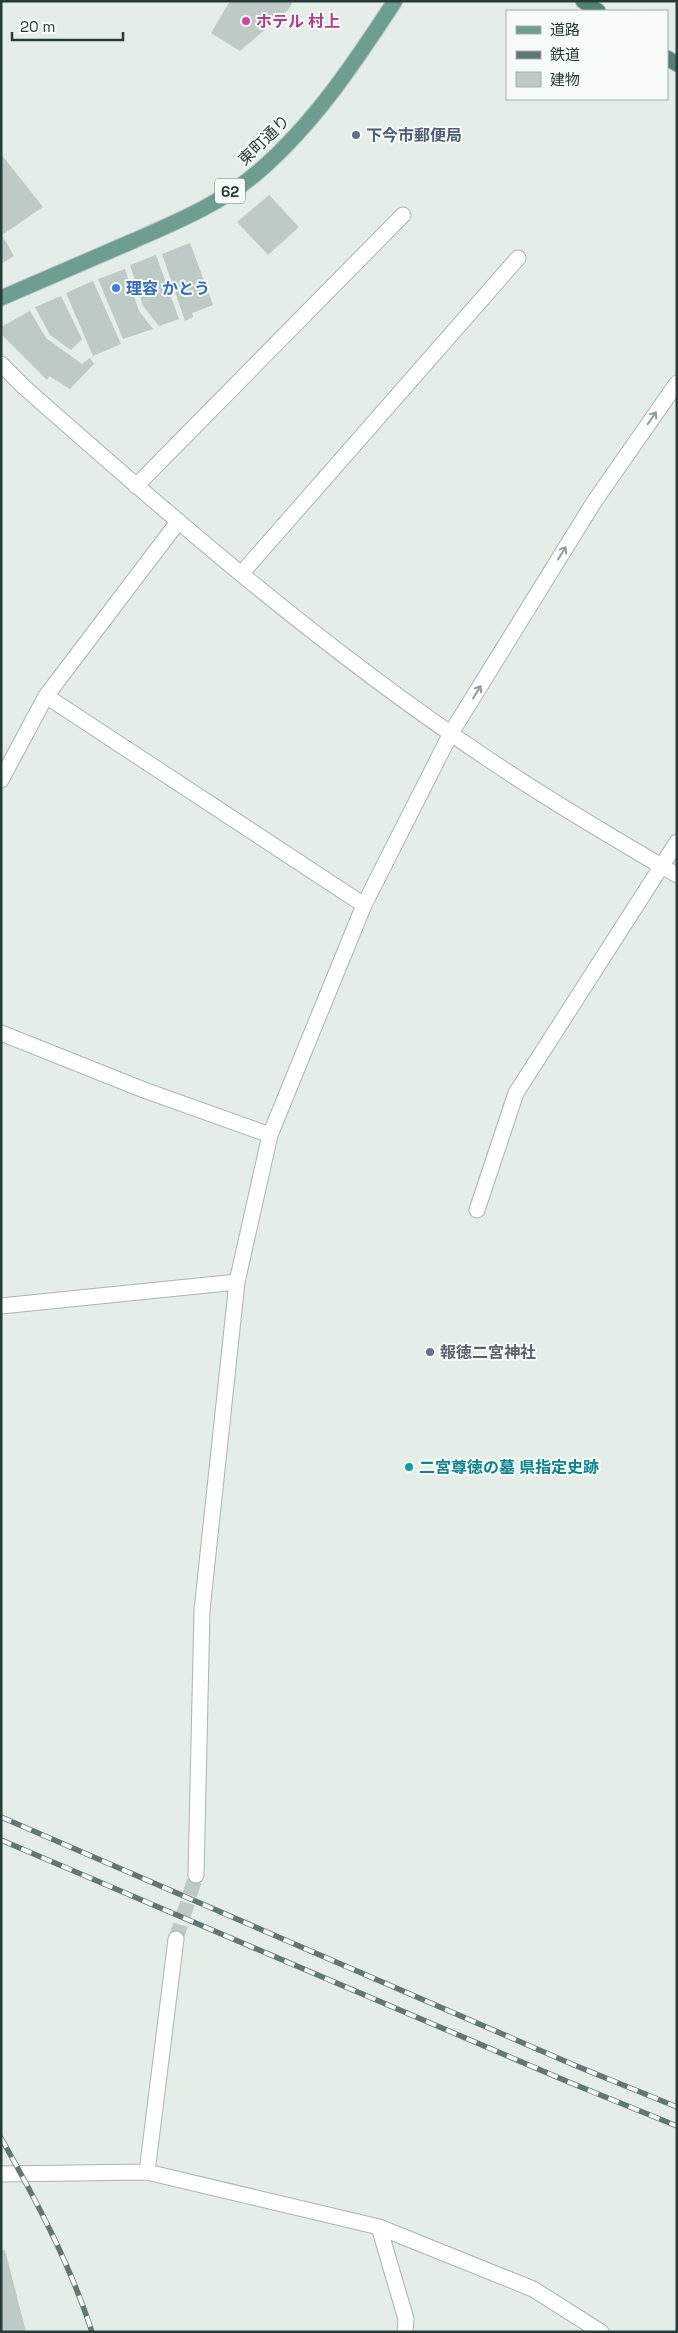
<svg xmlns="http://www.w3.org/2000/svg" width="678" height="2333" viewBox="0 0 678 2333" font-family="'Space Grotesk','Noto Sans JP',sans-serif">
	<rect width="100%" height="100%" fill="#e5ede9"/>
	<path fill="#becac5" d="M230,1H293L289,9L240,51L211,33Z
		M1,154L43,207L2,235L14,256L1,264Z
		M269,195L299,227L268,255L237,222Z
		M190,243L213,305L192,313L193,317L185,321L162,254Z
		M156,255L179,319L159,326L143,306L130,265Z
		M125,269L139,311L153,329L123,339L98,279Z
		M93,281L121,344L93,356L66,293Z
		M61,296L82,339L71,350L50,335L35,307Z
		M30,311L46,338L82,364L90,358L94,364L70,389L49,376L47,380L1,334V327Z
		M5,2250L26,2332H1V2251Z"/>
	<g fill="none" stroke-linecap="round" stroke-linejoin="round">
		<path stroke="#bfcac5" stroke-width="15" stroke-dasharray="15 8" stroke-linecap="butt" d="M176,1939L196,1875"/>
		<defs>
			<path id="minor" d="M1,364L24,387C172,518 323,649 488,759C549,800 613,838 677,875
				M136,486L403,215
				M241,574L518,258
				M46,696L364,905
				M1,780L46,696L178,522
				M1,1033L144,1090L270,1135
				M477,1210L516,1093L677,842
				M1,1306L237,1282
				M196,1875L202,1610L237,1282L270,1135L364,905L451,733L594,502L677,383
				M147,2172L176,1939
				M1,2174L147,2172L379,2227L533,2289L601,2332
				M379,2227L406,2319L405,2332"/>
			<path id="primary" d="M1,298C45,279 89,260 133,241C176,222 222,203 258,172C314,124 355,62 395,1"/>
			<path id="trunk" d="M583,1L598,11
				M667,58L677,64"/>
		</defs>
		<use href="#minor" stroke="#a8b5b0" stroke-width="17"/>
		<use href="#primary" stroke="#c2c9c7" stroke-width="17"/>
		<use href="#trunk" stroke="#c2c9c7" stroke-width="17"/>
		<use href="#minor" stroke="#fff" stroke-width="15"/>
		<use href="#primary" stroke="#6e9e91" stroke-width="15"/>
		<use href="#trunk" stroke="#528276" stroke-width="15"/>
		<defs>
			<path id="rail" d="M1,1817L574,2065L677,2107
				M1,1840L571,2083L677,2126
				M1,2138C36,2200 70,2264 92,2332"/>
		</defs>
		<use href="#rail" stroke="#617872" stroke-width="5.5"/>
		<use href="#rail" stroke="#f6faf8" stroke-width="4" stroke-dasharray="11" stroke-linecap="butt"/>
	</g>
	<defs><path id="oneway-shaft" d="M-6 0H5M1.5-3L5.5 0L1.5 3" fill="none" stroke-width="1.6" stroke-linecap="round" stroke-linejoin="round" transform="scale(1.25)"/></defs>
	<g stroke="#929e9b">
		<use href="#oneway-shaft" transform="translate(652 418) rotate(-55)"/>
		<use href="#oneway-shaft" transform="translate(562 553) rotate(-58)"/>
		<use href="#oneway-shaft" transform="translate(477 692) rotate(-58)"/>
	</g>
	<circle fill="#d1479c" stroke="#f6faf8" stroke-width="2" cx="246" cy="21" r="5"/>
	<circle fill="#5c6f8a" stroke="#f6faf8" stroke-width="2" cx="356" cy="135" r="5"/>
	<circle fill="#3f7fe0" stroke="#f6faf8" stroke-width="2" cx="116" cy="288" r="5"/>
	<circle fill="#6b7280" stroke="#f6faf8" stroke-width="2" cx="430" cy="1352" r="5"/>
	<circle fill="#0f9aa8" stroke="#f6faf8" stroke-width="2" cx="409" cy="1467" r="5"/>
	<g text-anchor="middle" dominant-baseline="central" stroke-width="4" stroke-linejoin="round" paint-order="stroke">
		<rect fill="#f6faf8" stroke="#647671" stroke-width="1" x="215" y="178.5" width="30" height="25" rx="4"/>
		<g font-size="15" font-weight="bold" fill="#263d37">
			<text x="230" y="191">62</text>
		</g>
		<g font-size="16" font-weight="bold" fill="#b23c85" stroke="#f6faf8" text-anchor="start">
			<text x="256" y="21">ホテル 村上</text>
		</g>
		<g font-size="16" font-weight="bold" fill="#4e5e75" stroke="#f6faf8" text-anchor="start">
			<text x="366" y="135">下今市郵便局</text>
		</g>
		<g font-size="16" fill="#263d37" stroke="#f6faf8">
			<text transform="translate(264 140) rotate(-44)">東町通り</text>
		</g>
		<g font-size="16" font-weight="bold" fill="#366cbe" stroke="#f6faf8" text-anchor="start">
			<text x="126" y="288">理容 かとう</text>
		</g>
		<g font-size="16" font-weight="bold" fill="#5b616d" stroke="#f6faf8" text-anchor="start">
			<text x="440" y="1352">報徳二宮神社</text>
		</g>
		<g font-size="16" font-weight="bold" fill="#0d838f" stroke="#f6faf8" text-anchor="start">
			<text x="419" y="1467">二宮尊徳の墓 県指定史跡</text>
		</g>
	</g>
	<rect width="678" height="2333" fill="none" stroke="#263d37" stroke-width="5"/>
	<rect x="506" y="10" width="162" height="90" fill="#f6faf8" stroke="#a3aeab"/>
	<rect x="516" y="26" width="25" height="8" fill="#6e9e91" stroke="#a3aeab"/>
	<text x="550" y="35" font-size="15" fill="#263d37">道路</text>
	<rect x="516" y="51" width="25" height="8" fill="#617872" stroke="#a3aeab"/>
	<text x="550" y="60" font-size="15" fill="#263d37">鉄道</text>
	<rect x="516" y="72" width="25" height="15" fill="#becac5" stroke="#a3aeab"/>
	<text x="550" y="85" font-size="15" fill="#263d37">建物</text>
	<path d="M12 32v8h111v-8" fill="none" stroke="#263d37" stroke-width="2.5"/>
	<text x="20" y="32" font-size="15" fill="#263d37" stroke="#f6faf8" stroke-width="4" paint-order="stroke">20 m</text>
</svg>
